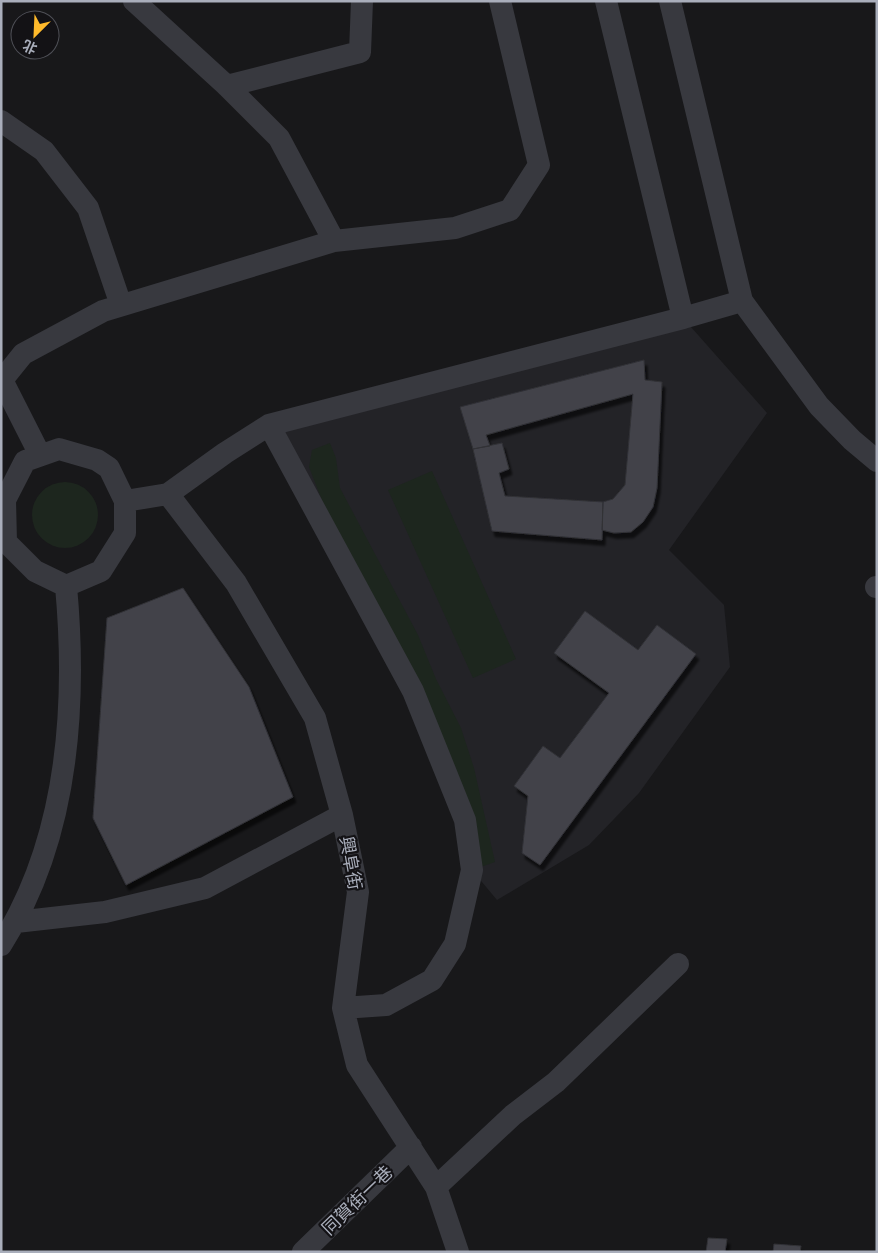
<svg xmlns="http://www.w3.org/2000/svg" width="878" height="1253" viewBox="0 0 878 1253" font-family="'Archivo Narrow','Noto Sans SC',sans-serif">
	<defs>
		<filter id="shadow"><feDropShadow dx="3" dy="5.5" stdDeviation="1" flood-color="#0009"/></filter>
	</defs>
	<rect width="100%" height="100%" fill="#18181a"/>
	<path fill="#232327" d="M683,318L767,413L669,550L724,605L730,667L639,793L589,845L497,900L472,870L465,820L269,425Z"/>
	<path fill="#1d261e" d="M330,443L336,458L340,488L418,635L436,679L461,728L474,768L495,862L472,870L476,855L325,508L309,467L312,450Z
		M432,471L516,659L473,678L388,490Z
		M32 515a33 33 0 1 1 66 0a33 33 0 1 1-66 0Z"/>
	<path fill="#42434a" stroke="#313136" filter="url(#shadow)" d="M644,360L645,380L662,382L657,488L653,507L643,522L631,532L614,533L602,530L603,502L613,499L625,485L633,394L486,435L490,446L473,449L460,407Z
		M502,443L509,469L499,473L505,496L603,502L602,540L492,531L473,449Z
		M183,588L249,687L293,797L126,885L93,818L107,618Z
		M585,611L638,650L657,625L696,654L540,865L522,853L528,796L514,786L543,746L560,758L609,693L554,653Z
		M708,1238L727,1239L725,1252H706Z
		M774,1244L801,1246L800,1252H773Z"/>
	<g fill="none" stroke-linecap="round" stroke-linejoin="round">
		<path stroke="#38393f" stroke-width="22" d="M134,1L227,86L279,138L334,241L455,228L510,210L539,165L500,1
			M670,1L742,301L819,406L852,440L877,461
			M227,86L360,52L362,1
			M1,121L44,151L88,208L121,305
			M683,318L742,301
			M269,425L413,691L465,820L472,870L455,944L432,980L386,1005L343,1008
			M59,449L97,460L109,468L125,501V533L101,571L66,586L35,571L6,542L5,500L25,461Z
			M40,455L2,380L23,354L103,311L334,241
			M168,494L236,583L315,718L342,815L358,892L343,1008L357,1065L436,1187L458,1252
			M125,501L168,494L225,453L269,425L683,318L606,1
			M876,587H877
			M16,922L105,912L205,888L342,815
			M1,945C68,840 77,706 66,586
			M436,1187L513,1115L556,1082L678,964
			M303,1252L411,1147"/>
	</g>
	<g text-anchor="middle" dominant-baseline="central" stroke-width="4.5" stroke-linejoin="round" paint-order="stroke">
		<g font-size="18" fill="#a9aebb" stroke="#131215">
			<text transform="translate(351 863) rotate(80)">興阜街</text>
			<text transform="translate(357 1200) rotate(-44)">同賀街一巷</text>
		</g>
	</g>
	<rect width="878" height="1253" fill="none" stroke="#a9aebb" stroke-width="5"/>
	<g transform="translate(35 35) rotate(204)"><circle r="24" fill="#131215" stroke="#4f5057"/>
	<path d="M0-4L9 19L0 12L-9 19Z" fill="#ffba2b"/>
	<text y="-8" font-size="14" font-weight="bold" text-anchor="middle" fill="#a9aebb">北</text>
	</g>
</svg>
